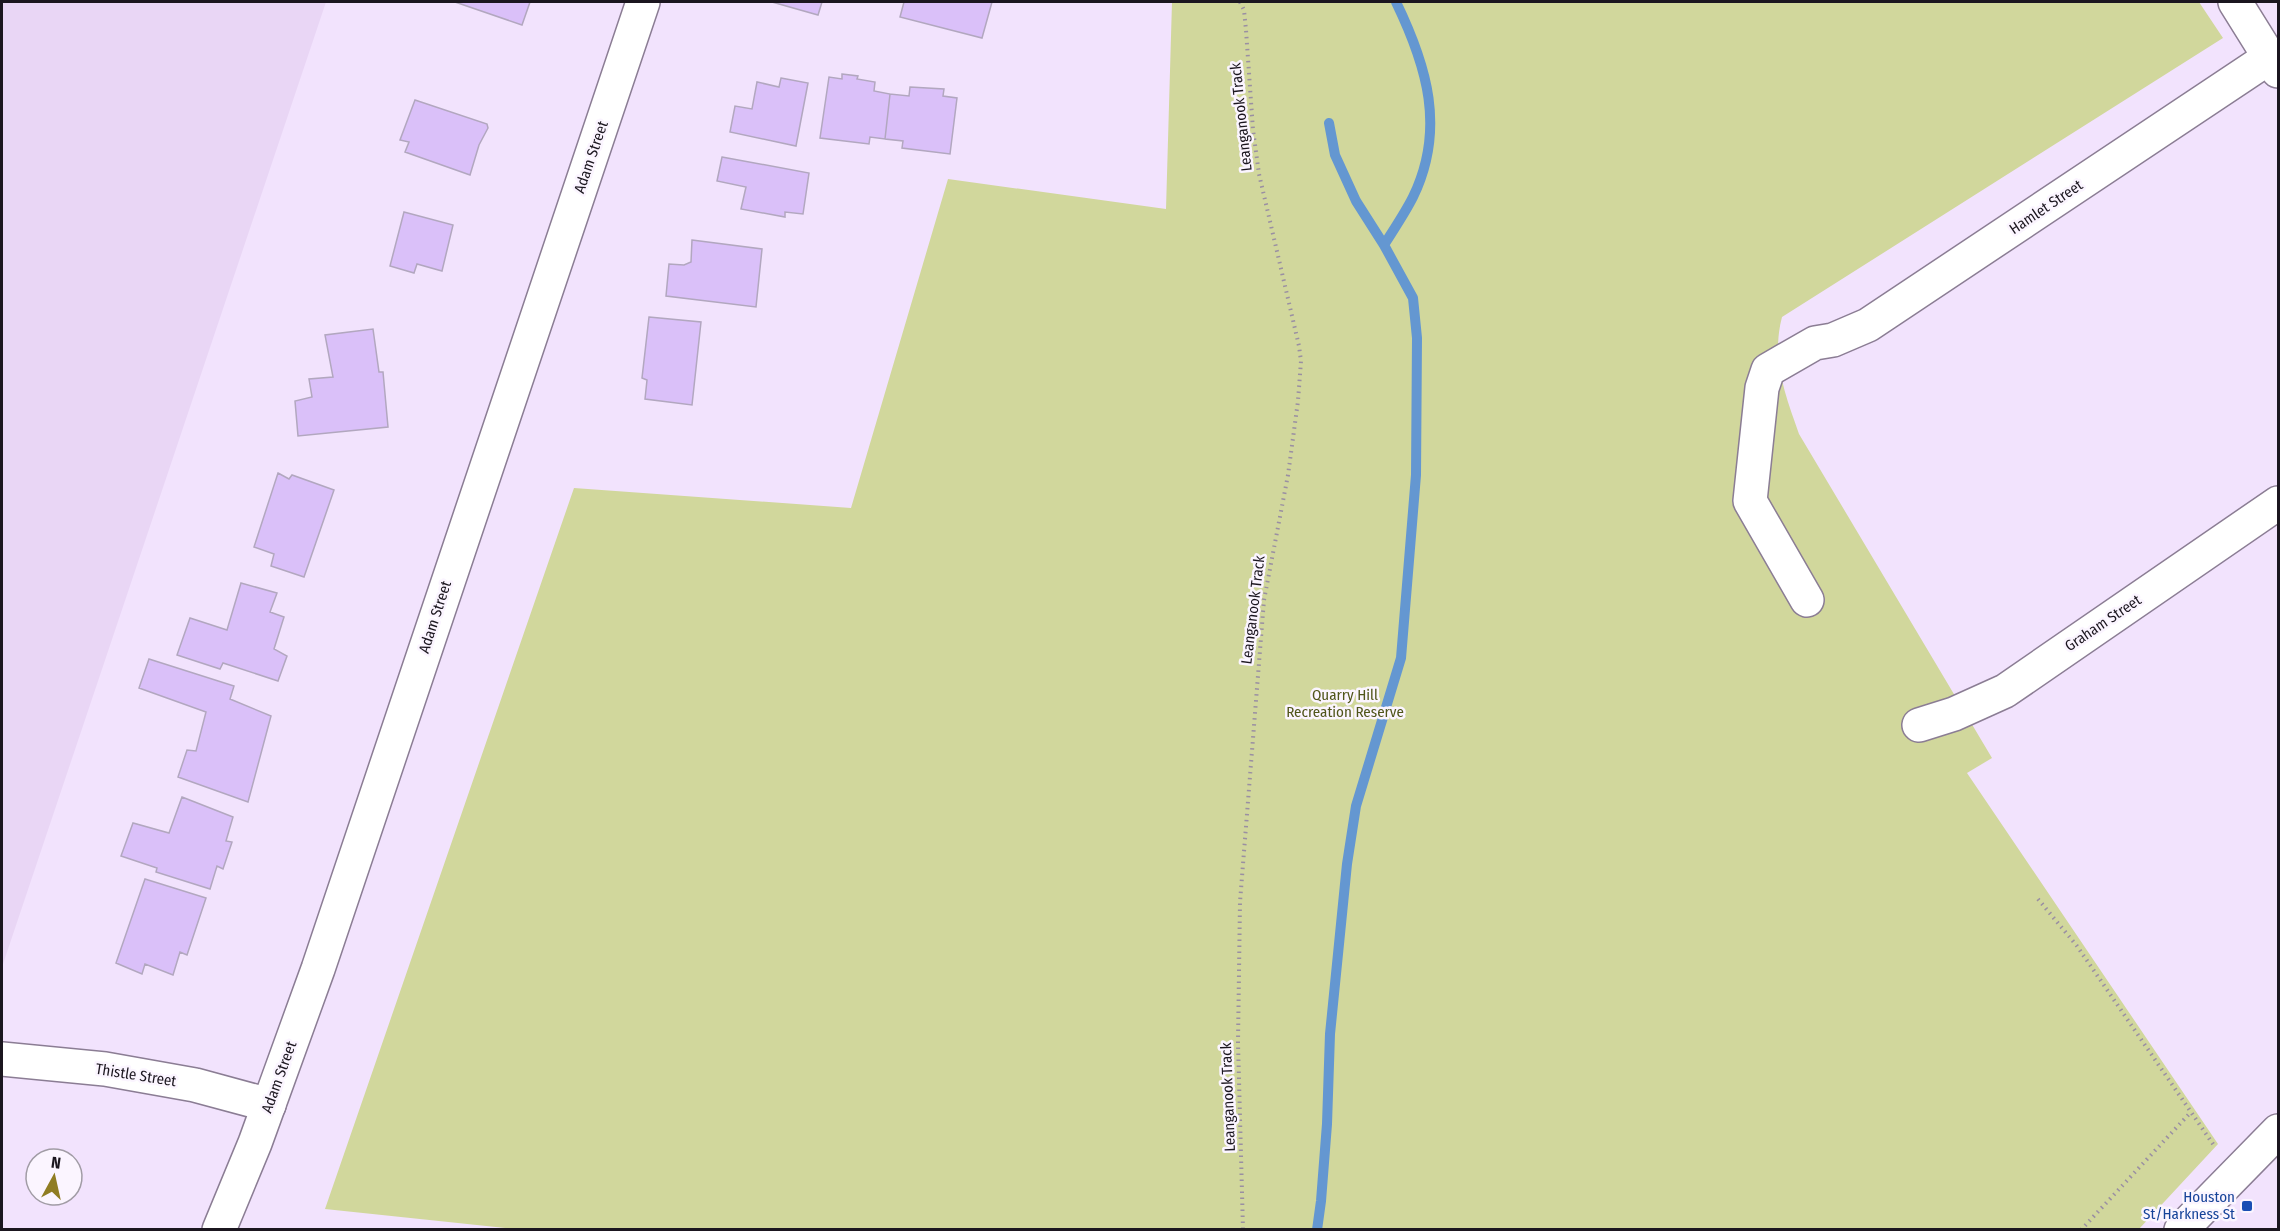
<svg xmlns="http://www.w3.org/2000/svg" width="2280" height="1231" viewBox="0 0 2280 1231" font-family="'Fira Sans Condensed',sans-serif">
	<rect width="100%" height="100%" fill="#f2e3fd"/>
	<path fill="#e9d6f5" d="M2,2H326L2,967Z"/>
	<path fill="#d1d79c" d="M1172,2H2199L2223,38L1782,317C1771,359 1785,394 1799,434L1992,758L1967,773L2218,1144L2139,1229L524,1230L325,1209L574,488L851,508L948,179L1166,209Z"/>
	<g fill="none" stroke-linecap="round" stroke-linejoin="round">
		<path stroke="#6497d1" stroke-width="10" d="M1384,245C1394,229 1405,213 1413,197C1446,129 1427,66 1396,2
			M1317,1230L1321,1201L1327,1124L1330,1034L1347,864L1356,806L1401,658L1416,475L1417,338L1413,298L1384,245L1356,201L1335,155L1329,123"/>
	</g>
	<path fill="#dac0f9" stroke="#b2a7bf" stroke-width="1.5" d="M455,2H530L522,25Z
		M772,2H822L818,15Z
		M904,2H992L982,38L900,17Z
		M842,74L858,76L857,79L875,82L874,91L890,94L885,139L870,137L869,144L820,138L829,77L842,79Z
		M781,78L808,83L796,146L730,132L735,106L752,109L757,82L779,87Z
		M910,87L944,89L943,96L957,98L950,154L902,148L903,141L885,139L890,94L909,96Z
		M415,100L487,124L488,128L479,145L470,175L405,152L409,142L400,140Z
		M722,157L809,173L803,214L785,212V217L741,209L746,187L717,181Z
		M404,212L453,225L442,271L417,264L414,273L390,266Z
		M692,240L762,249L756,307L666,296L669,264L684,265L691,262Z
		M649,317L701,322L692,405L645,399L647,380L642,378Z
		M373,329L379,372H383L388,427L298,436L295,401L312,397L309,379L333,377L325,335Z
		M278,473L289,479L292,475L334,490L304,577L271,566L274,554L254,547Z
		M241,583L277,593L270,612L284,617L274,649L287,656L278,681L223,663L220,669L177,655L190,618L227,630Z
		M149,659L234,686L230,699L271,716L248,802L178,777L187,750L196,751L206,712L139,688Z
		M182,797L233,817L226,841L232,842L223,869L217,866L210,889L156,872L157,868L121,856L133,823L169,833Z
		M145,879L206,898L187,955L180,952L173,975L145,964L142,974L116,963Z"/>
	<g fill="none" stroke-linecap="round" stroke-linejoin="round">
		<defs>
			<path id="minor" d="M2235,2L2278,71
				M1807,600L1750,501L1762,388L1768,370L1815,343L1833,340L1868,325L2270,57
				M1919,725L1954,714L2005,691L2278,503
				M2,1059L105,1069L195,1085L269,1105
				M2181,1230L2278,1131"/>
			<path id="major" d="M219,1230L255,1143L318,969L643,2"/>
		</defs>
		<use href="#minor" stroke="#8b7d94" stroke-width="36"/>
		<use href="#major" stroke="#8b7d94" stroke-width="36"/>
		<path stroke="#9a8fa2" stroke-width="4" stroke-dasharray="1.5 4.5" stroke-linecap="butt" d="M1240,2L1244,10L1246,30L1253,130L1259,174L1299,346L1301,361L1298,401L1288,475L1264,600L1240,902L1238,1043L1243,1230
			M2038,899L2077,946L2215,1147
			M2081,1230L2191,1112"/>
		<use href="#minor" stroke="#fff" stroke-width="33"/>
		<use href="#major" stroke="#fff" stroke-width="33"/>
	</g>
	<rect fill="#1a4fb4" stroke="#fbf5ff" stroke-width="2" x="2241" y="1200" width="12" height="12" rx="3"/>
	<g text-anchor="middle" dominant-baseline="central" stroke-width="5" stroke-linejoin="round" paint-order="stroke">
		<g font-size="15" fill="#1b161f" stroke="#fbf5ff">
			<text transform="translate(1241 117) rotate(-96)">Leanganook Track</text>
			<text transform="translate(591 157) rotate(-71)">Adam Street</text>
			<text transform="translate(2046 207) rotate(-34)">Hamlet Street</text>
			<text transform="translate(1253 610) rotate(-83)">Leanganook Track</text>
			<text transform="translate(435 617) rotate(-72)">Adam Street</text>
			<text transform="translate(2103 623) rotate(-34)">Graham Street</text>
			<text transform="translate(136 1075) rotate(9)">Thistle Street</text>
			<text transform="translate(279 1077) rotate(-70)">Adam Street</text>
			<text transform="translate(1228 1097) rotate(-92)">Leanganook Track</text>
		</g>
		<g font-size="15" fill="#50551a" stroke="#fbf5ff">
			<text x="1345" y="695">Quarry Hill<tspan x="1345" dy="17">Recreation Reserve</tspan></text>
		</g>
		<g font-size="15" fill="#164399" stroke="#fbf5ff" text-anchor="end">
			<text x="2235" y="1197">Houston<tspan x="2235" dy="17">St/Harkness St</tspan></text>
		</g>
	</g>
	<rect width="2280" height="1231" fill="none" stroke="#1b161f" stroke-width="6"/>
	<g transform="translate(54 1177) rotate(8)"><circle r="28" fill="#fbf5ff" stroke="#a19ca5" stroke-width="1.5"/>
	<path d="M0-4.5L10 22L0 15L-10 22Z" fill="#907d23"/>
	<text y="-9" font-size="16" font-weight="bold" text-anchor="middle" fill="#1b161f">N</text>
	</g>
</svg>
